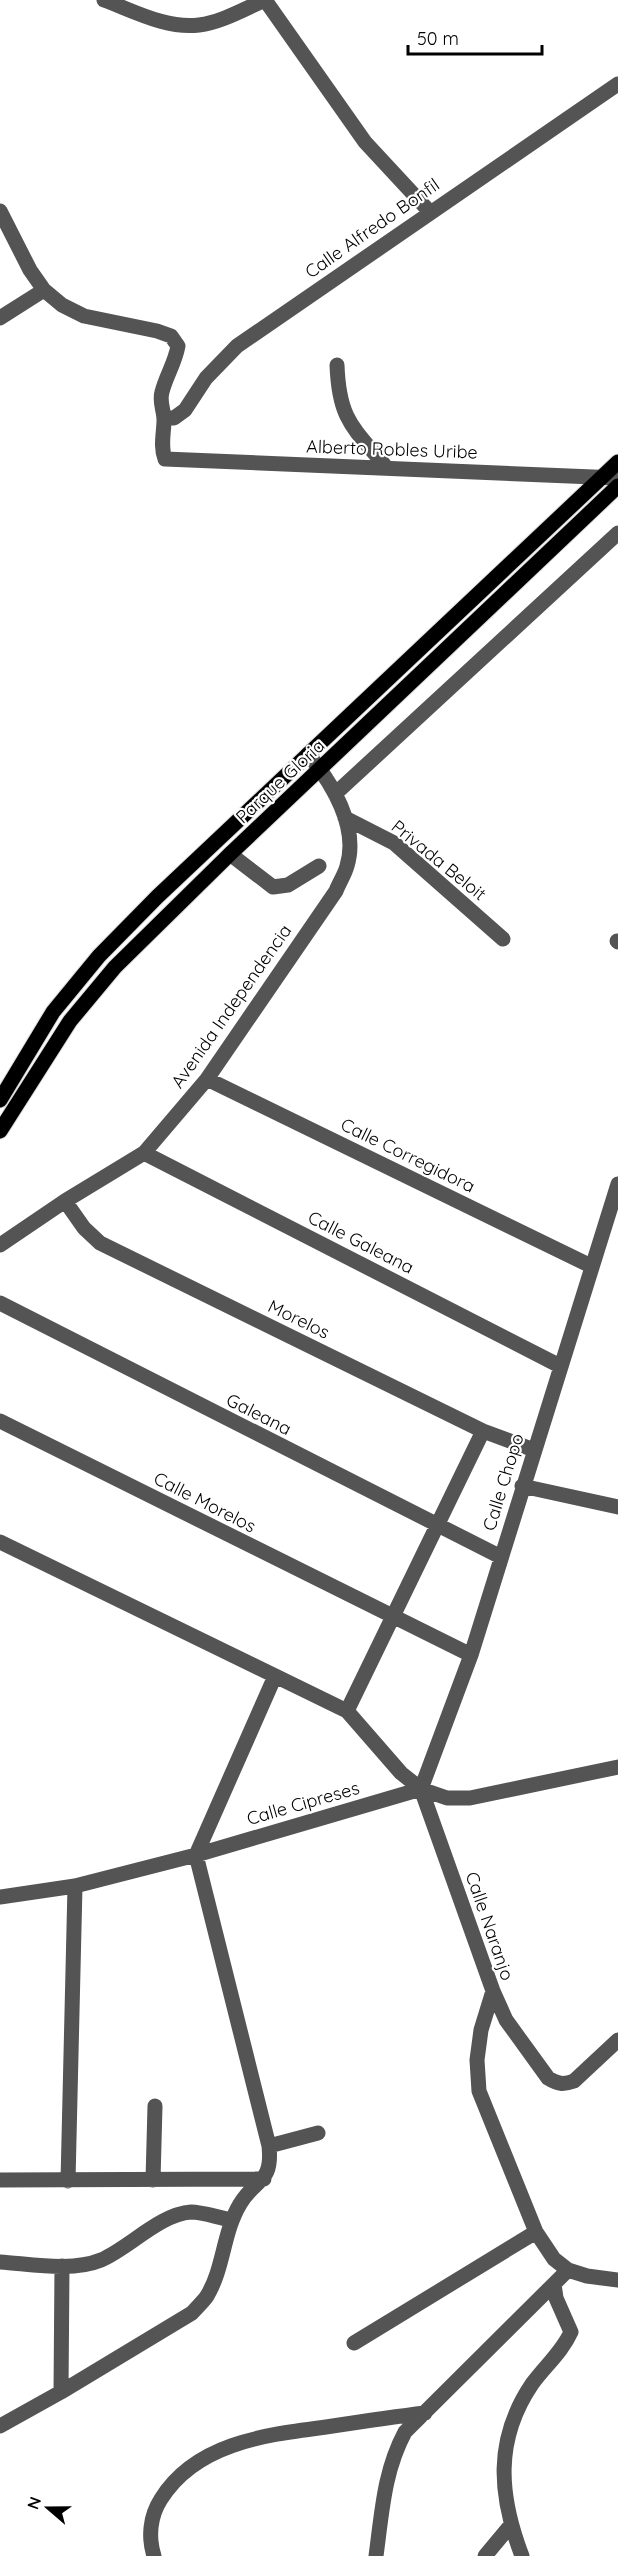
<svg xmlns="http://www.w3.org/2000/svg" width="618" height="2556" viewBox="0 0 618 2556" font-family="Quicksand,sans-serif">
	<rect width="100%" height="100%" fill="#fff"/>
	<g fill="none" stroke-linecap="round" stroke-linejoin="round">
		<defs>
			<path id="major" d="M0,1100L53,1012L99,956L157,897L618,462
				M0,1131L70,1021L115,967L230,854L618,486"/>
		</defs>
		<use href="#major" stroke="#dbdbdb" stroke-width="17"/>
		<path stroke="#545454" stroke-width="15" d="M104,0C134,11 166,29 199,25C222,22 244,9 265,0
			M265,0L365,142L429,211
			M0,211L30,270L44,290L62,305L84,316L157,331L171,336L178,346C175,363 166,376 162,392C159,402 164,410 164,420C164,433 160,446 165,459L618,478
			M0,318L44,290
			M337,365C339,420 353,427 386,467
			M165,417L174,418L185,410L206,378L237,346L618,84
			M335,794L618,533
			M345,818L394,843L503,939
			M230,854L273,887L288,885L319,866
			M617,941L618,942
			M207,1079L591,1266
			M144,1153L560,1366
			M65,1201L84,1228L100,1243L483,1431L534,1450
			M0,1245L65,1201L144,1153L207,1079L336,891C339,883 345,874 347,866C359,827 332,783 308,754
			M0,1303L501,1557
			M0,1421L471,1655
			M522,1486L618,1507
			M0,1542L347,1711L401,1773L421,1789
			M347,1711L483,1431
			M421,1789L471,1655L618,1184
			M421,1789L493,1991L506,2020L548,2078C558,2084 563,2085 574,2081L618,2040
			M0,1897L75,1886L196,1855L421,1789L447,1798H470L618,1767
			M493,1991L481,2030L477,2060L479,2091L536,2232L554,2259L568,2270L587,2276L618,2280
			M269,2146L196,1855L275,1676
			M0,2180L264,2179
			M153,2180L155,2106
			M68,2181L75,1886
			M0,2262C31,2264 72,2272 101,2260C129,2248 160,2214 191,2212C203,2212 219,2218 232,2220
			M354,2343L536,2232
			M61,2392L62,2266
			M0,2426L61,2392L192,2313C197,2307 203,2302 207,2296C224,2268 223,2232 240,2204C255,2178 273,2184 269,2146L318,2133
			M154,2556C148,2537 150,2516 161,2499C196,2443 265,2435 326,2427C359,2422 392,2417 425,2413
			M376,2556C382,2512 384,2471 405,2432L568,2270
			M485,2556L510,2526
			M522,2556C499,2496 494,2440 532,2384C545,2366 562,2352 571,2332L556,2298L554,2284"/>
		<use href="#major" stroke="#000" stroke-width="15"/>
	</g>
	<g text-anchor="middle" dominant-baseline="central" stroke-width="4.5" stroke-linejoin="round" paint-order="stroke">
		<g font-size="18" fill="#000" stroke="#fff">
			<text transform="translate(372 228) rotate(-35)">Calle Alfredo Bonfil</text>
			<text transform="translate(392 449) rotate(2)">Alberto Robles Uribe</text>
			<text transform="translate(280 781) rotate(-43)">Parque Gloria</text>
			<text transform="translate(439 860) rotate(39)">Privada Beloit</text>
			<text transform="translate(231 1006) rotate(-55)">Avenida Independencia</text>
			<text transform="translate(408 1155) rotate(26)">Calle Corregidora</text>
			<text transform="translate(361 1242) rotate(27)">Calle Galeana</text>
			<text transform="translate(299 1319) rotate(26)">Morelos</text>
			<text transform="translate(259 1414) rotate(27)">Galeana</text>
			<text transform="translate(503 1482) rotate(-73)">Calle Chopo</text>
			<text transform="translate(205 1502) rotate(27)">Calle Morelos</text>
			<text transform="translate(303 1803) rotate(-16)">Calle Cipreses</text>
			<text transform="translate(490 1926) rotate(71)">Calle Naranjo</text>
		</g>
	</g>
	<g transform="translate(48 2508) rotate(290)" stroke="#ffffff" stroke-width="4.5" paint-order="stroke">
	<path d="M0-4.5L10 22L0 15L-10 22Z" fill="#000000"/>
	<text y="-9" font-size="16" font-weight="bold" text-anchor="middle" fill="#000000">N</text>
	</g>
	<path d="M408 45v9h134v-9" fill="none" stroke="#000000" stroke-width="3"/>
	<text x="417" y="45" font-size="18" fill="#000000" stroke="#ffffff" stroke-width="4.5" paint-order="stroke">50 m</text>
</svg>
